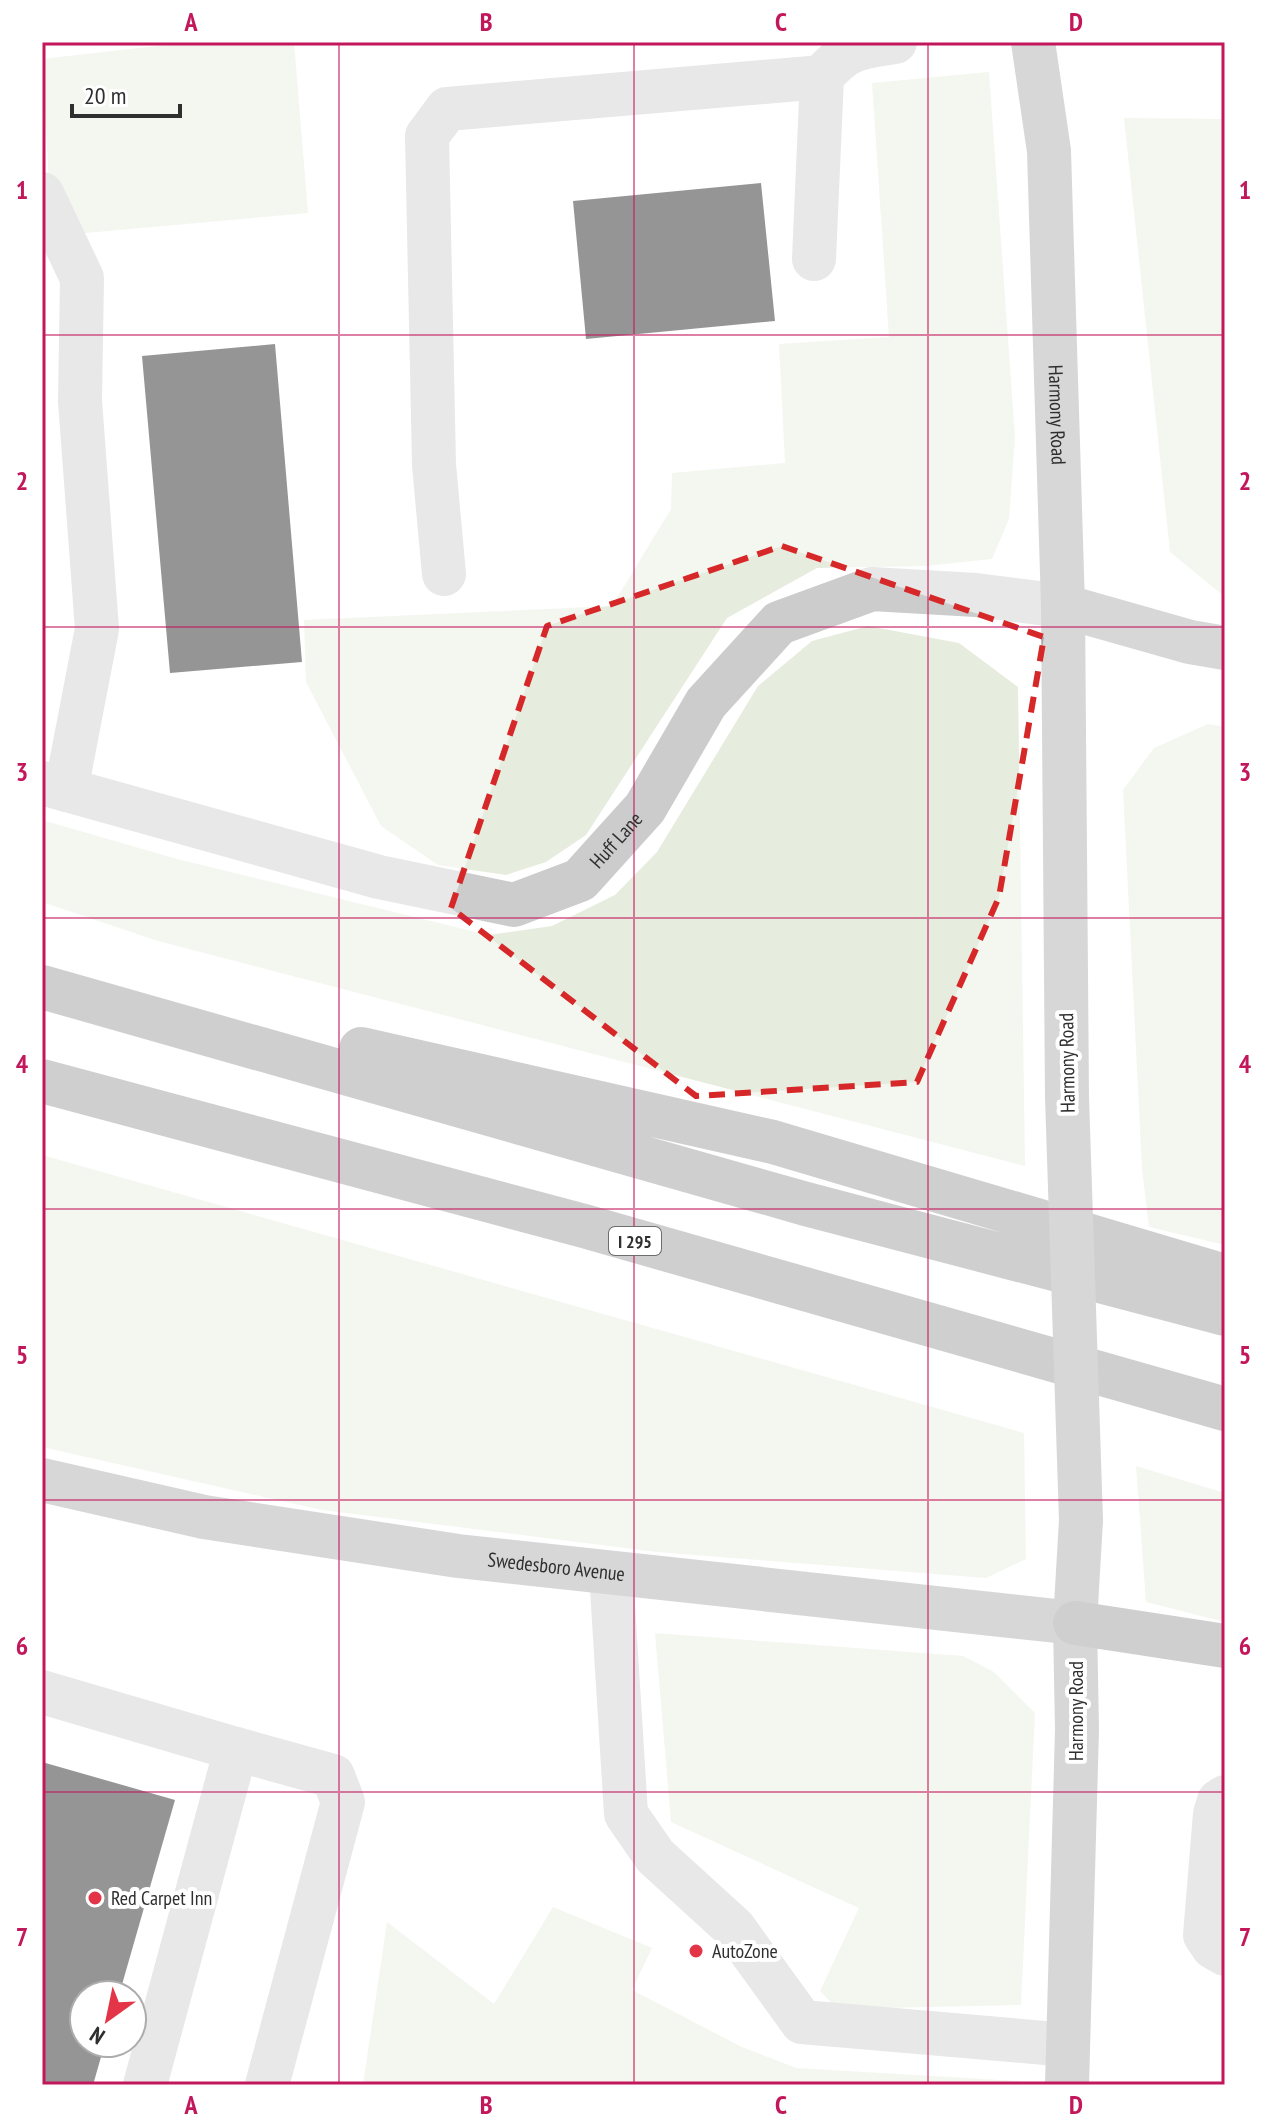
<svg xmlns="http://www.w3.org/2000/svg" width="1267" height="2127" viewBox="0 0 1267 2127" font-family="'PT Sans Narrow',sans-serif">
	<rect width="100%" height="100%" fill="#fff"/>
	<path fill="#e6ecde" d="M192,42H294L308,213L52,236L42,59Z
		M989,72L1015,437L1009,519L992,559L925,566L817,568L727,618L586,835L546,862L506,875L438,865L381,826L306,682L304,620L612,606L671,509L672,473L785,463L779,344L889,337L872,83Z
		M1124,118L1225,119V597L1170,552Z
		M868,626L959,643L1018,687L1025,1166L158,941L42,902V820L177,859L488,935L552,926L615,895L657,852L758,686L812,641Z
		M1208,724L1225,727V1245L1149,1227L1142,1169L1123,790L1154,748Z
		M42,1155L1024,1433L1026,1559L986,1578L657,1552L322,1510L42,1447Z
		M1136,1466L1225,1493V1622L1146,1602Z
		M655,1633L963,1656L994,1672L1035,1713L1021,2005L837,2009L820,1991L859,1908L671,1822Z
		M553,1907L652,1948L632,1990L742,2047L796,2068L1020,2081V2085H363L387,1922L494,2004Z"/>
	<path fill="#161616" d="M761,183L775,321L586,339L573,201Z
		M275,344L302,662L170,673L142,356Z
		M42,1762L175,1800L119,1995H84V2043H105L93,2085H42Z"/>
	<g fill="none" stroke-linecap="round" stroke-linejoin="round">
		<g stroke="#ccc" stroke-width="44">
			<path d="M42,194L82,278L80,401L97,629L66,790"/>
			<path d="M814,259L822,77C845,48 860,47 895,42"/>
			<path d="M444,574L434,465L427,136L447,109L822,77"/>
			<path id="s1" d="M42,783L379,877L514,905L580,880L645,808L706,703L779,623L872,589L976,595L1063,606"/>
			<path d="M611,1573L626,1814L655,1856L734,1928L802,2022L1068,2045"/>
			<path d="M42,1692L236,1749L145,2085"/>
			<path d="M236,1749L333,1776L343,1802L267,2085"/>
			<path d="M1225,1797L1219,1801L1215,1814L1205,1935L1213,1947L1225,1954"/>
		</g>
		<g stroke="#a7a7a7" stroke-width="44">
			<path id="s2" d="M1033,42L1049,151L1063,606L1067,1097"/>
			<path d="M1063,606L1190,642L1225,648"/>
			<path id="s3" d="M42,1480L204,1517L458,1556L1075,1623"/>
			<path d="M1067,2085L1077,1730L1075,1623L1081,1520"/>
		</g>
		<path stroke="#969696" stroke-width="44" d="M42,987L806,1204L1225,1314
			M361,1049L773,1142L1225,1276
			M42,1081L584,1226L1225,1409
			M1075,1623L1225,1646"/>
		<path stroke="#a7a7a7" stroke-width="44" d="M1067,1097L1081,1520"/>
	</g>
	<path d="M0 0H1267V2127H0ZM782,546L1044,637L999,897L917,1082L696,1096L451,908L547,626Z" fill="#fff" fill-opacity=".55" fill-rule="evenodd"/>
	<path fill="none" stroke="#d62828" stroke-width="6" stroke-dasharray="16 10" stroke-linejoin="round" d="M782,546L1044,637L999,897L917,1082L696,1096L451,908L547,626Z"/>
	<path fill="none" stroke="#c2185b" stroke-width="2" stroke-opacity="0.55" d="M339,42V2085M634,42V2085M928,42V2085M42,335H1225M42,627H1225M42,918H1225M42,1209H1225M42,1500H1225M42,1792H1225"/>
	<g fill="#e43448" stroke="#fff" stroke-width="3">
		<circle cx="95" cy="1898" r="8"/>
		<circle cx="696" cy="1951" r="8"/>
	</g>
	<g text-anchor="middle" dominant-baseline="central" stroke-width="8" stroke-linejoin="round" paint-order="stroke">
		<rect fill="#fff" stroke="#6d6d6d" stroke-width="2" x="609" y="1227" width="52" height="28" rx="6"/>
		<g font-size="18" font-weight="bold" fill="#2f2f2f">
			<text x="635" y="1241">I 295</text>
		</g>
		<g font-size="20" fill="#2f2f2f" stroke="#fff">
			<text stroke="none"><textPath href="#s2" startOffset="374">Harmony Road</textPath></text>
			<text stroke="none"><textPath href="#s1" startOffset="612">Huff Lane</textPath></text>
			<text transform="translate(1067 1063) rotate(-91)">Harmony Road</text>
			<text stroke="none"><textPath href="#s3" startOffset="522">Swedesboro Avenue</textPath></text>
			<text transform="translate(1076 1711) rotate(-90)">Harmony Road</text>
		</g>
		<g font-size="20" fill="#2f2f2f" stroke="#fff" text-anchor="start">
			<text x="111" y="1898">Red Carpet Inn</text>
			<text x="712" y="1951">AutoZone</text>
		</g>
	</g>
	<rect width="1267" height="2127" fill="none" stroke="#ffffff" stroke-width="88"/>
	<g transform="translate(108 2019) rotate(213)"><circle r="38" fill="#ffffff" stroke="#acacac" stroke-width="2"/>
	<path d="M0-6L14 30L0 20L-14 30Z" fill="#e43448"/>
	<text y="-12" font-size="22" font-weight="bold" text-anchor="middle" fill="#2f2f2f">N</text>
	</g>
	<path d="M72 104v12h108v-12" fill="none" stroke="#2f2f2f" stroke-width="4"/>
	<text x="84" y="104" font-size="24" fill="#2f2f2f" stroke="#ffffff" stroke-width="6" paint-order="stroke">20 m</text>
	<rect x="44" y="44" width="1179" height="2039" fill="none" stroke="#c2185b" stroke-width="3"/>
	<g font-size="26" text-anchor="middle" font-weight="bold" fill="#c2185b">
		<text x="191" y="31">A</text>
		<text x="486" y="31">B</text>
		<text x="781" y="31">C</text>
		<text x="1076" y="31">D</text>
		<text x="22" y="199">1</text>
		<text x="1245" y="199">1</text>
		<text x="22" y="490">2</text>
		<text x="1245" y="490">2</text>
		<text x="22" y="781">3</text>
		<text x="1245" y="781">3</text>
		<text x="22" y="1073">4</text>
		<text x="1245" y="1073">4</text>
		<text x="22" y="1364">5</text>
		<text x="1245" y="1364">5</text>
		<text x="22" y="1655">6</text>
		<text x="1245" y="1655">6</text>
		<text x="22" y="1946">7</text>
		<text x="1245" y="1946">7</text>
		<text x="191" y="2114">A</text>
		<text x="486" y="2114">B</text>
		<text x="781" y="2114">C</text>
		<text x="1076" y="2114">D</text>
	</g>
</svg>
